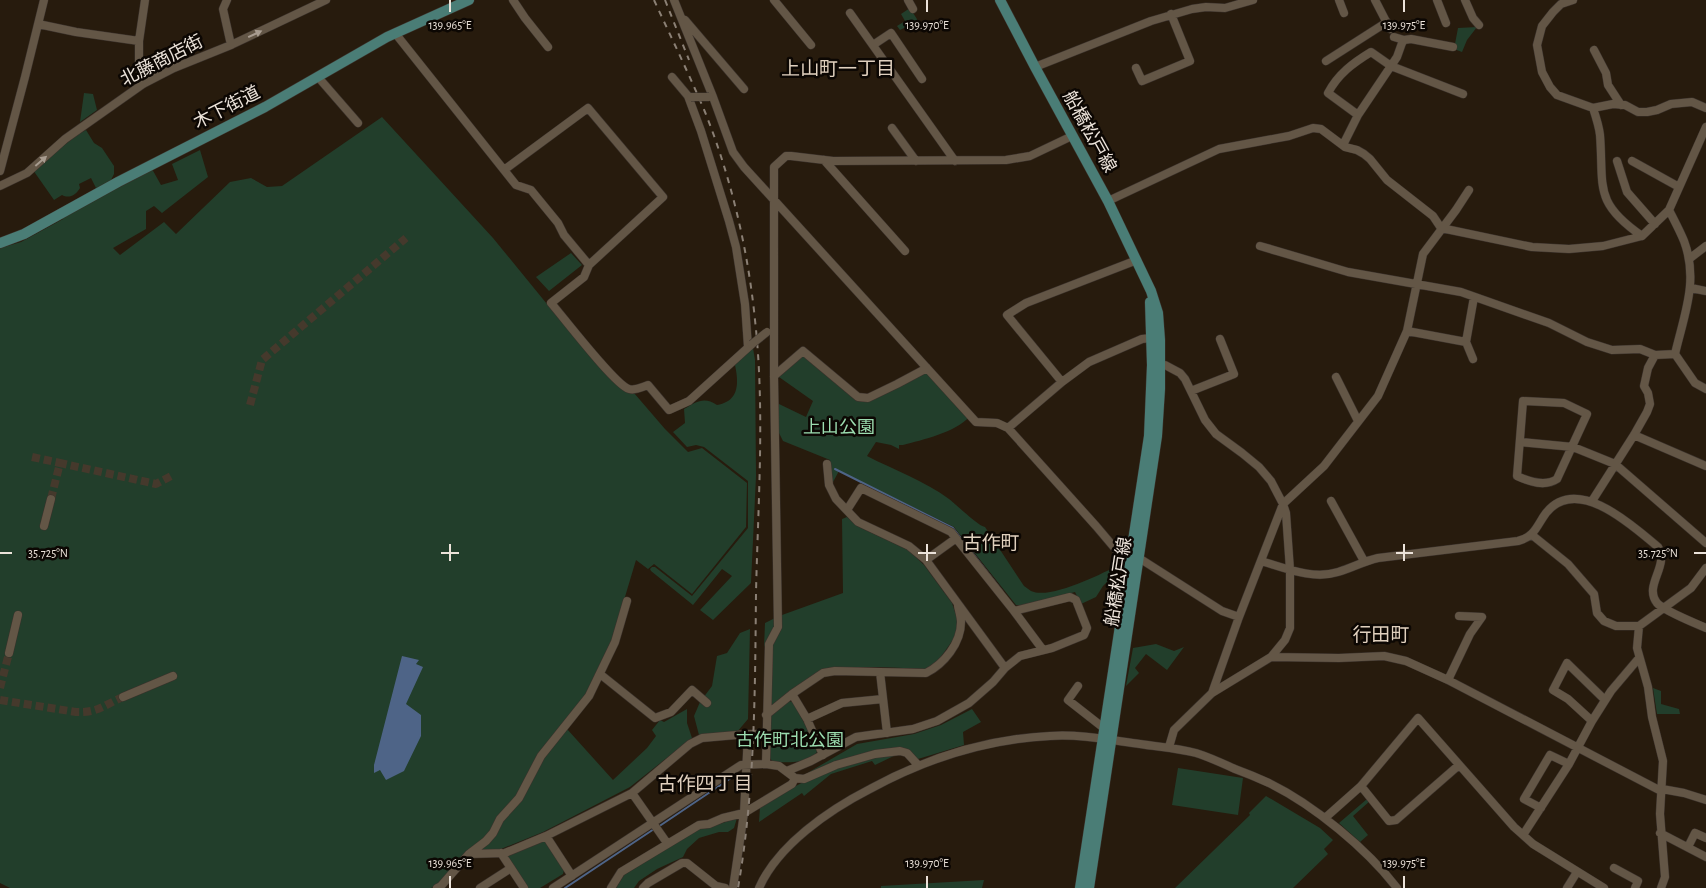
<svg xmlns="http://www.w3.org/2000/svg" width="1706" height="888" viewBox="0 0 1706 888" font-family="'Alegreya Sans','Noto Sans JP',sans-serif">
	<rect width="100%" height="100%" fill="#271b0d"/>
	<path fill="#223e2b" d="M910,8L920,24L911,30L908,26L900,30L897,26L905,21L901,14Z
		M1477,27L1467,40L1462,52L1454,49L1458,28Z
		M84,93L93,94L97,110L80,122Z
		M382,117L493,238L560,320L615,383L626,392L634,393L665,429L688,452L702,448L747,483L746,527L692,594L654,564L648,569L636,560L613,637L586,695L491,832L437,885L431,888H10L0,883V248L21,242L63,219L61,216L152,169L161,185L178,180L172,164L200,150L208,177L162,213L154,206L146,211V229L113,248L120,255L164,222L176,234L230,182L251,178L267,187L282,186Z
		M86,130L94,143L102,148L114,166V174L111,180L102,187L96,188L91,178L79,184L80,188C76,195 69,199 62,195L54,200L33,170L77,135Z
		M571,253L582,265L549,291L536,277Z
		M753,348L755,360L756,476L751,583L713,620L700,610L732,576L722,569L693,605L651,571L650,569L652,567H655L692,596L748,528V481L704,447L696,445L687,447L673,432L685,423L684,409C696,402 704,396 717,405C739,401 739,384 735,365L742,357Z
		M800,357H807L857,400L925,373H928L969,417C956,432 922,440 903,445H899V449L891,445L876,442L867,456C894,470 925,481 949,499C957,505 978,526 985,527L1024,586C1026,587 1028,589 1031,591C1050,600 1101,574 1119,565L1111,572L1110,579L1103,586L1096,597L1081,604L1075,592L1025,605H1016L954,527L839,471L833,482L830,460L783,441L779,433V404L806,417L813,401L779,377Z
		M847,517L857,526L908,550L924,565L952,603L958,621L955,637L935,665L925,669L880,667H836L822,669L791,690L772,705L770,701V649L781,630L782,615L843,593L842,519Z
		M775,618V627L764,647L765,623Z
		M750,629L748,719L737,732L699,735L694,716L700,702L712,686L717,656L727,653L740,633Z
		M1156,644L1174,651L1184,647L1167,670L1146,654L1135,668L1139,673L1126,686L1133,648Z
		M1653,688L1661,691V704L1679,709L1680,714H1657Z
		M788,701L793,702L818,749C814,765 785,762 773,762L769,757V717Z
		M687,709V723L692,738L630,787L543,832L501,849L477,851L503,820L544,758L567,729L613,780L647,748L656,736L652,730L660,720L664,722Z
		M972,709L981,722L963,732L964,745L918,759L909,751L835,763L804,775L857,744L914,734L941,725Z
		M900,753L875,765L872,761L831,774L804,796L802,793L759,822L760,807C784,793 809,777 835,767C856,760 878,757 900,753Z
		M1178,768L1243,778L1238,815L1172,805Z
		M1266,796L1320,828L1333,840L1324,849L1328,854L1293,888H1175L1250,815L1249,813Z
		M1367,799L1370,801L1353,816L1368,835L1360,842L1339,823Z
		M737,818L734,828L728,832H719L699,838L687,849L683,857L657,869L639,881L634,888H616L624,875L699,829L708,828Z
		M544,839L564,870L563,874L540,888H526L505,855Z
		M984,880L982,888H881V886Z"/>
	<path fill="#4e6487" d="M402,656L419,660L416,664L423,667L406,704L421,715V736L404,771L386,780L380,770L374,773V765Z"/>
	<g fill="none" stroke-linecap="round" stroke-linejoin="round">
		<path stroke="#4e6487" stroke-width="2" d="M835,469L953,528L1003,592
			M658,827L737,774
			M565,888L654,829"/>
		<path stroke="#45392c" stroke-width="8" stroke-dasharray="8 4" stroke-linecap="butt" d="M250,405L262,360L406,238
			M32,457L60,463
			M51,499L60,463L156,484L173,475
			M0,688L9,653
			M0,700L76,712C98,713 104,705 123,697"/>
		<defs>
			<path id="minor" d="M227,0L223,9L231,45
				M513,0L525,18L548,47
				M674,0L713,97L733,152L744,167L976,422L997,423L1008,428L1096,526L1129,565
				M774,0L811,45
				M908,0L913,9
				M1339,0L1344,13
				M1375,0L1390,29
				M1437,0L1446,23
				M1465,0L1473,18L1479,25
				M1573,0L1561,4L1553,12L1542,26L1537,45L1542,72L1550,87L1557,95L1593,108L1613,104L1625,105L1638,112H1647L1657,110L1671,104L1692,102L1706,108
				M850,13L955,161
				M685,20L744,89
				M38,24L76,32L139,41V62L143,84
				M395,33L504,170L516,185L531,190L558,223L564,235L589,265
				M1394,37L1404,40
				M139,41L145,0
				M873,45L891,33L922,79
				M1594,50L1606,73L1608,85L1621,105
				M1326,61L1387,22
				M1035,67L1151,21L1192,9L1206,7L1225,8L1253,0
				M1136,68L1142,81L1190,61L1171,14
				M318,77L358,123
				M672,77L688,96L701,131L729,221L736,247L745,304L748,347
				M1593,108C1596,117 1599,126 1600,135C1604,187 1593,202 1642,236
				M1358,115L1328,93C1338,74 1353,63 1371,52L1391,66L1463,94
				M892,128L916,161
				M1343,145L1358,115L1397,57L1402,43L1404,40L1411,39L1453,47
				M824,160L905,251
				M1617,161L1627,192L1655,224
				M1632,161L1679,187
				M504,170L588,108L663,197L589,265L584,277L551,303C564,318 615,385 629,389C636,391 642,387 648,385L669,410L689,401L752,344
				M0,171L25,77L44,0
				M0,186L27,173L65,139L143,84L174,68L231,45L326,0
				M1108,201L1219,149L1289,136L1313,128L1321,129L1345,147L1357,150L1364,154L1370,159L1387,180L1433,216L1441,228L1532,247L1569,249L1603,246L1642,236L1669,210L1706,127
				M1669,210C1674,220 1680,231 1684,241C1699,281 1684,315 1675,354
				M1260,246L1348,272L1461,292L1549,323L1587,342L1612,350L1640,349L1655,355L1675,354L1695,383L1706,389
				M1689,259L1706,246
				M1691,288L1706,291
				M1407,331L1466,342
				M1473,359L1466,342L1474,297
				M1156,365H1165L1180,373L1185,379L1205,420L1216,434L1242,453L1259,467L1271,481L1283,504L1286,513L1290,570V628L1285,640L1271,657L1212,693L1174,730L1169,747
				M774,376L803,351L858,397L868,398L897,384L927,368
				M1336,377L1358,421
				M1062,382L1007,315L1026,303L1137,260
				M1191,391L1234,374L1220,339
				M1523,401L1564,403L1587,414L1557,479C1545,487 1530,482 1517,476Z
				M1008,428L1062,382L1089,362L1142,339L1151,338
				M1634,435L1706,466
				M1520,442L1573,447L1615,464L1706,543
				M827,464L829,485L836,499L858,522L909,546L926,560L1005,668
				M1331,501L1364,561
				M1592,501L1634,435L1647,412L1650,404L1648,393L1644,386L1648,368L1655,355
				M847,510L861,488L951,532L1014,611L1043,650
				M44,526L51,499
				M1532,535L1568,564L1594,594L1597,613L1604,621L1616,626H1639
				M1139,558L1222,611L1239,617
				M926,560L955,539
				M1261,561C1285,568 1313,580 1338,572C1352,568 1364,561 1378,558L1518,541C1535,537 1537,525 1546,513C1577,474 1633,526 1658,547C1670,566 1643,585 1657,603C1664,611 1695,623 1706,628
				M9,653L18,615
				M1271,657L1339,658L1384,656L1406,661L1448,680L1661,791
				M880,672L887,733
				M600,674L655,718L671,712L692,690L707,703
				M1448,680L1470,634L1482,617L1459,616
				M1078,686L1068,700L1105,729
				M1212,693L1239,617L1283,504L1324,466L1378,396L1407,331L1423,254L1456,210L1469,190
				M792,694L807,719L823,755
				M123,697L173,676
				M766,715L792,694L823,673L835,671L926,673C944,664 961,643 961,622C961,617 959,611 958,606
				M807,719L842,703L883,699
				M1592,721L1568,699L1553,690L1567,663L1605,700
				M766,764L769,644L778,627L774,376V167L786,156H791L833,161L1006,160L1030,156L1072,136
				M787,771L811,761L856,737L913,729L937,721L969,703L993,682L1005,668L1020,656L1052,648L1084,635L1087,628L1076,600L1070,597L1014,611
				M1361,786L1389,821L1396,820L1459,765
				M1662,789L1684,793L1706,800
				M632,793L667,843
				M1541,808L1524,799L1550,755L1569,764
				M1325,818L1361,786L1418,718L1514,827L1533,844L1604,888
				M1660,833L1706,857
				M1523,835L1569,764L1592,721L1611,691L1639,658
				M546,836L572,876
				M1688,847L1695,833L1706,838
				M501,853L524,888
				M469,854L486,841L493,833L500,819L519,798L541,756L589,696L615,642L627,601
				M1614,868L1638,881L1635,888
				M437,888L441,886L469,854L505,853L546,836L632,793L690,744L702,738L748,734H766
				M480,888L511,868
				M553,888L741,765L766,764L779,766L795,778L804,779L836,765L875,754L900,751L907,753L918,765
				M611,888L621,872L699,825L709,824L723,818L744,813L792,784L795,778
				M643,888L648,883L682,863H687L716,886L725,888
				M733,888L744,813L748,734
				M759,888C778,845 829,810 870,789C925,759 986,739 1050,736C1080,734 1110,740 1140,744C1159,747 1177,748 1196,753C1209,757 1222,763 1235,769C1246,773 1258,778 1269,783C1314,805 1367,849 1397,888
				M1567,888L1577,872
				M1661,888L1665,877L1660,814L1663,761L1652,717L1648,687L1637,648L1639,626L1691,588L1706,568"/>
			<path id="major" d="M1000,0L1035,67L1108,201L1151,291L1158,313L1160,340V389L1157,436L1089,888
				M0,243L24,234L118,182L265,107L387,37L469,0
				M1080,888L1149,436L1152,365L1150,302"/>
		</defs>
		<use href="#minor" stroke="#3b322c" stroke-width="9"/>
		<use href="#major" stroke="#3b322c" stroke-width="11"/>
		<use href="#minor" stroke="#635646" stroke-width="8"/>
		<use href="#major" stroke="#4a7d76" stroke-width="10"/>
		<path stroke="#8b8075" stroke-width="2" stroke-dasharray="6 6" stroke-linecap="butt" d="M654,0C671,37 689,74 705,112C731,177 748,250 755,320C765,410 758,502 756,593C755,692 755,790 738,888
			M665,0L689,60"/>
		<defs>
			<path id="minor-bridge" d="M691,97H709
				M752,344L767,332"/>
		</defs>
		<use href="#minor-bridge" stroke="#3b322c" stroke-width="9" stroke-linecap="butt"/>
		<use href="#minor-bridge" stroke="#635646" stroke-width="8"/>
	</g>
	<defs><path id="oneway-solid" d="M-6-.8H1V-3.2L6.5 0L1 3.2V.8H-6Z" transform="scale(1.25)"/></defs>
	<g fill="#a89c90">
		<use href="#oneway-solid" transform="translate(255 34) rotate(-25)"/>
		<use href="#oneway-solid" transform="translate(41 161) rotate(-41)"/>
	</g>
	<path fill="none" stroke="#ece3da" stroke-width="2" d="M450,0V12M927,0V12M1404,0V12M450,544V561M927,544V561M1404,544V561M0,553H12M441,553H459M918,553H936M1396,553H1413M1694,553H1706M450,876V888M927,876V888M1404,876V888"/>
	<g text-anchor="middle" dominant-baseline="central" stroke-width="5" stroke-linejoin="round" paint-order="stroke">
		<g font-size="18" fill="#ece3da" stroke="#0c0703">
			<text transform="translate(162 61) rotate(-27)">北藤商店街</text>
			<text transform="translate(227 108) rotate(-27)">木下街道</text>
			<text transform="translate(1089 132) rotate(61)">船橋松戸線</text>
			<text transform="translate(1119 582) rotate(-81)">船橋松戸線</text>
		</g>
		<g font-size="18" fill="#9bdcaf" stroke="#0c0703">
			<text x="839" y="428">上山公園</text>
			<text x="790" y="741">古作町北公園</text>
		</g>
		<g font-size="19" fill="#e0d0be" stroke="#0c0703">
			<text x="838" y="69">上山町一丁目</text>
			<text x="991" y="543">古作町</text>
			<text x="1381" y="635">行田町</text>
			<text x="705" y="784">古作四丁目</text>
		</g>
	</g>
	<g font-size="12" text-anchor="middle" fill="#ece3da" stroke="#0c0703" stroke-width="5" stroke-linejoin="round" paint-order="stroke">
		<text x="450" y="29">139.965°E</text>
		<text x="927" y="29">139.970°E</text>
		<text x="1404" y="29">139.975°E</text>
		<text x="48" y="557">35.725°N</text>
		<text x="1658" y="557">35.725°N</text>
		<text x="450" y="867">139.965°E</text>
		<text x="927" y="867">139.970°E</text>
		<text x="1404" y="867">139.975°E</text>
	</g>
</svg>
